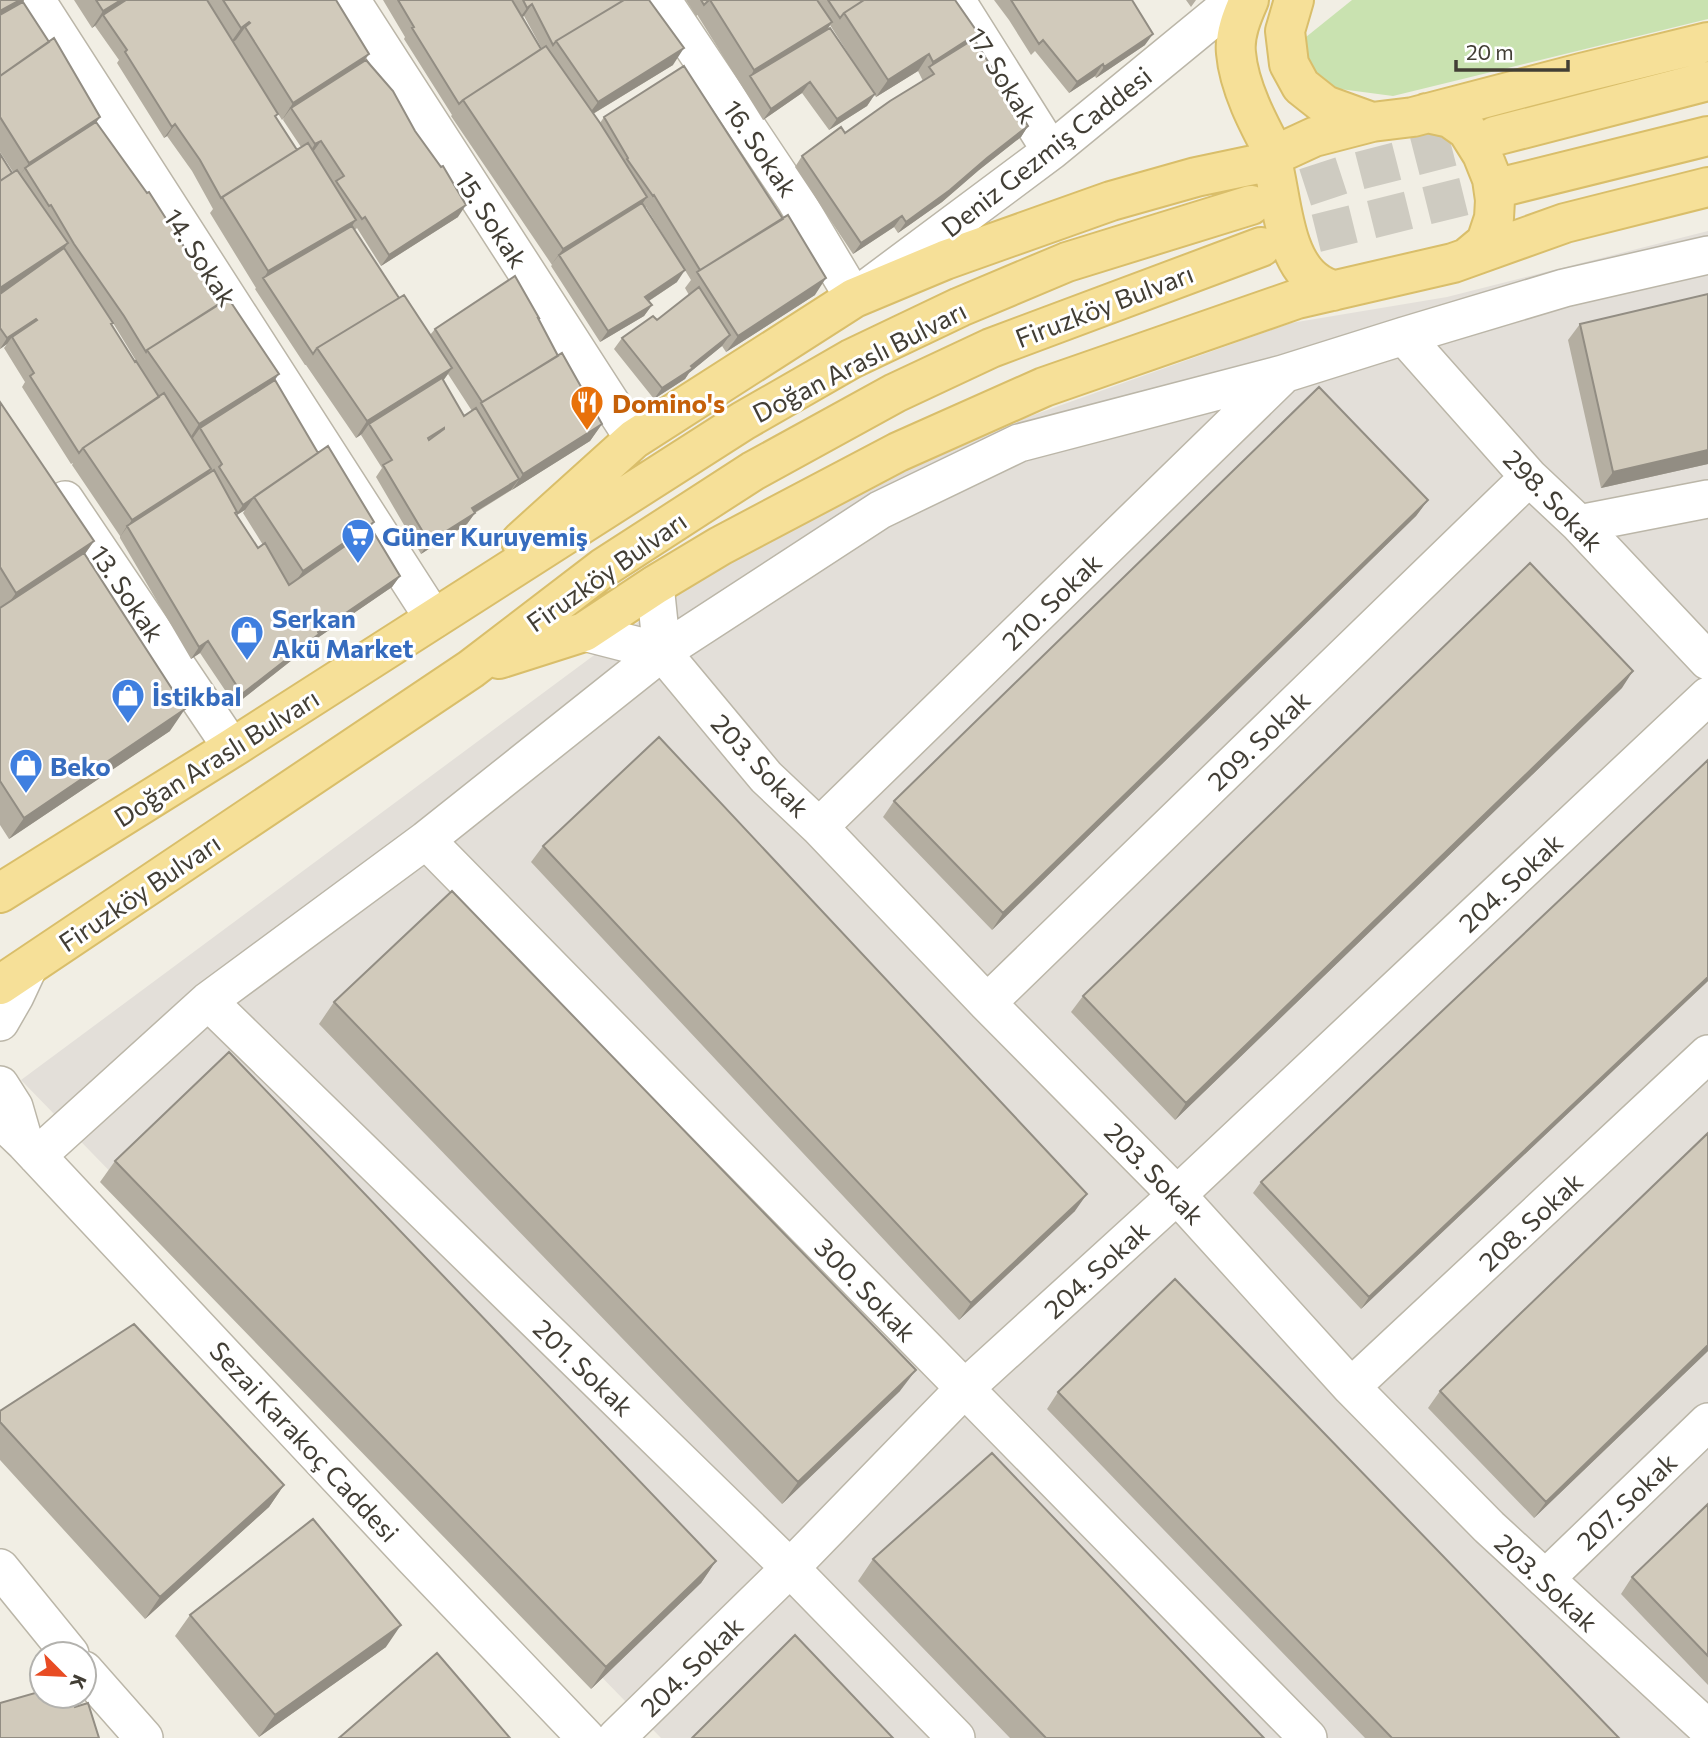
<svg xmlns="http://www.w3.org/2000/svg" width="1708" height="1738" viewBox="0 0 1708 1738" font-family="Commissioner,sans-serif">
	<rect width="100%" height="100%" fill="#f1eee4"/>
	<path fill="#e3dfd9" d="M1708,231V1738H661L21,1080L686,587L896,464L1291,323L1447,297Z"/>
	<path fill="#c9e2b0" d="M1352,0H1708V19L1393,96L1325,87L1304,64L1306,37Z"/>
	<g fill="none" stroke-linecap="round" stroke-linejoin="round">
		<path stroke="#cecbc1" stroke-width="38" stroke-dasharray="38 19" stroke-linecap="butt" d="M1251,205L1343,175L1495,136
			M1261,247L1506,186"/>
		<defs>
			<path id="minor" d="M36,0L434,619
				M351,0L634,439
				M662,0L795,199L854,298L1051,151L1235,0
				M956,0L1051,151
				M1404,336L1529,477L1579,524L1708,661
				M65,500L232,748
				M1579,524L1708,499
				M655,585L662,652L766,777L819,827L987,1003L1177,1195L1351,1387L1489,1527L1708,1729
				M584,632L662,652
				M819,827L1283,375
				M426,840L1308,1738
				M208,1001L790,1568L956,1738
				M987,1003L1529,477
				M0,1022L15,996L29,966
				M0,1085L14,1107L23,1138
				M0,1119L25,1143L413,1557L586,1738
				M37,1156L208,1001L426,840L662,652L880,510L1019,443L1283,374L1404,336L1564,288L1708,255
				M1351,1387L1708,1054
				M0,1568L70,1654
				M1545,1579L1708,1422
				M84,1670L144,1738
				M616,1738L790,1568L964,1389L1177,1195L1708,696"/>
			<path id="major" d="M1249,0C1242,16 1234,35 1236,53C1239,88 1259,125 1275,155L1272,161C1282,198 1283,261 1318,283C1322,286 1328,288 1333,291
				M1294,0L1285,31L1289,64L1301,86L1325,105L1372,122
				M1427,113L1450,118L1467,130L1482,154L1492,179L1495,200L1494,218L1486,242L1468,257
				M1495,136L1708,81
				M1275,155L1314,137L1372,122L1413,117L1581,73L1708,42
				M1506,186L1708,136
				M521,541L634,439L854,298L945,260L1111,201L1196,177L1272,161
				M499,659L584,632L655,585L720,546L898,452L1044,387L1297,299L1453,263L1565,223L1708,187
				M0,893L232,748L743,421L851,359L960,307L1067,262L1251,205
				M0,985L471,669L603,568L753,471L895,393L991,348L1261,247"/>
		</defs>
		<use href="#minor" stroke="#bbb6a8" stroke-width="40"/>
		<use href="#major" stroke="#d9be6a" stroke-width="42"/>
		<use href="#minor" stroke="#fff" stroke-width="37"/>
		<use href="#major" stroke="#f6e098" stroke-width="38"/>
	</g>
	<path fill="#b4aea1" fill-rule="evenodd" d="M0,0H24L22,3L100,117L96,123L275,380L318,453L374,522L369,529L400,576L392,587L316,639L311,645L235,705L200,653L191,659L120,538V536L72,465L73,463L71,464L22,387L25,382L4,348L7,344L0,349V154L12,173L13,172L0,152ZM113,323L138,364L135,362L112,325ZM245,510L243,513L263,545L258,548L237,515Z
		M74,0H336L369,54L364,61L458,217L381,266L357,228L355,230L399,298L430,335L435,329L538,319L558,356L602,424L590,441L475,513L467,524L421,554L376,477L382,468L361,435L362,434L356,438L306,365H305L255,289L256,288L210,213L213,209L192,171L167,136L164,138L117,63L119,60L95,26L96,25L92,28ZM275,109L282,120L284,118L283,120L301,147L297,150L276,117ZM448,374L472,411L464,416L443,381Z
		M383,0H649L673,65L593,114L600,123L604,117L815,295L726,352L722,346L689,373L685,379L654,399L614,349L622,338L657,320L689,295L685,288L691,280L646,207L645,208L677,282L649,301L652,305L644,316L600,342L551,266L552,265L451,116L452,115L404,39L405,37ZM524,16L542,49H541L522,17Z
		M686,0H955L974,39L1028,126L1021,137L979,170L942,202L898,233L894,227L853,254L795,167L802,156L845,133L923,81L918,71L876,97L830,25L827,30L875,94L867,106L829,130L802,93L763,120L698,16V15L696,16Z
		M994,0H1132L1145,45L1096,78L1095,76L1069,93L1035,51L1031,55L1009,20Z
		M1186,0H1196L1191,7Z
		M1708,294V464L1601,488L1568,340L1580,324Z
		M0,402L94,541L85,554L170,731L9,839L0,825Z
		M1428,500L1416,516L992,930L883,817L894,801Z
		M1622,688L1175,1120L1071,1012L1083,996Z
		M1708,760V981L1361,1309L1253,1193L1261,1182Z
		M543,846L1075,1211L959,1320L531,862Z
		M334,1002L900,1391L782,1504L319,1024Z
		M115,1161L716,1561L701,1583L591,1689L100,1182Z
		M1708,1351L1534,1518L1428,1408L1440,1391Z
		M1058,1392L1619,1738H1365L1047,1409Z
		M0,1411L284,1485L269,1507L145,1619L0,1460Z
		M1708,1504V1685L1621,1594L1632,1577Z
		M873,1559L1264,1738H1010L858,1581Z
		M190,1615L386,1647L259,1737L175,1636Z"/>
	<path fill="#928d83" d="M20,0H24L15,13L0,21V11Z
		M121,0H135L103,15L96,25L92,28L103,11Z
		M532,4L524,16L519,19L527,8Z
		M249,22L236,40L229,45L241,28Z
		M832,22L821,39L750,77L754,70Z
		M978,33L967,49L930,67L933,62Z
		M1153,34L1145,45L1096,78L1104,67Z
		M684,48L673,65L586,118L598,102Z
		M369,54L357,70L291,108L282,120L293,103Z
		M929,54L918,71L876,97L888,80Z
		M1103,64L1095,76L1069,93L1077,82Z
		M810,82L802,93L763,120L771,109Z
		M875,94L867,106L829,130L837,119Z
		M100,117L88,133L25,168L17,179L29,163Z
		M175,124L167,136L164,138L172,127Z
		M1028,126L1021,137L979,170L942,202L898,233L906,222Z
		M321,141L313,152L307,156L315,144Z
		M647,197L635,214L559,255L551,265L563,249Z
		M466,205L458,217L381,266L389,255Z
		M902,216L894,227L853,254L861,243Z
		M356,220L345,236L264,278L268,271Z
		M68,243L57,260L0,297V288Z
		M685,270L677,282L638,308L645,297Z
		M826,278L815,295L726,352L738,336Z
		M652,305L644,316L600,342L608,331Z
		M36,319L29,330L12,337L7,344L0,349L7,338Z
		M730,335L722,346L689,373L685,379L654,399L662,388Z
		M452,368L440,385L369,424L362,434L356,438L367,421Z
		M279,374L267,391L200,428L193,438L188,441L199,424Z
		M602,424L590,441L512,490L523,474Z
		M1708,450V464L1601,488L1613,472Z
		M211,469L199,486L127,526L120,537L132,520Z
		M519,479L511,490L464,519L472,508Z
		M253,499L245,510L235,516L243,505Z
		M1428,500L1416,516L992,930L1003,913Z
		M475,513L467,524L421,554L429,542Z
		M374,522L362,539L291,588L303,571Z
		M94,541L72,572L0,615L16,593Z
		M400,576L392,587L316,639L311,645L235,705L242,694L318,632Z
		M208,641L200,653L191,659L199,647Z
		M1633,671L1622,688L1175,1120L1186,1103Z
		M185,709L170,731L9,839L24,818Z
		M1708,977V981L1361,1309L1369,1297Z
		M1087,1194L1075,1211L959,1320L971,1303Z
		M1708,1345V1351L1534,1518L1546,1502Z
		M916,1370L900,1391L782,1504L798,1482Z
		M284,1485L269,1507L145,1619L160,1597Z
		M716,1561L701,1583L591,1689L606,1667Z
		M401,1625L386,1647L259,1737L275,1715Z"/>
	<path fill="#d1cabb" stroke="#928d83" stroke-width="2" fill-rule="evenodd" d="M0,0H20L0,11Z
		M96,0H121L103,11Z
		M126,0H207L278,114L275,116L297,150L221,198L200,160L175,124L172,127L125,52L127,50L103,15Z
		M223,0H336L369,54L293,103L245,27L250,23L249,22L241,28Z
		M398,0H512L541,49L463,100L459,104L412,28L414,27Z
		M523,0H624L556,41L553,45L532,4L527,8Z
		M624,0H649L684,48L598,102L556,41Z
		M701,0H709L704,5Z
		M710,0H817L832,22L754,70Z
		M828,0H864L844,13L840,18Z
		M864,0H955L978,33L933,62L929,54L888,80L844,13Z
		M1011,0H1132L1153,34L1104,67L1103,64L1077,82L1043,40L1039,44Z
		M23,2L49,42L0,76V15Z
		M830,28L875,94L837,119L810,82L771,109L750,76Z
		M54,38L100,117L29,163L0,117V76Z
		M974,39L1028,126L987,158L950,190L906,222L902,216L861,243L802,156L841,127L845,133L890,101L934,74L929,67Z
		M546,46L600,123L647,197L563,249L463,100Z
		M366,60L393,91L415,131L441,167L443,166L466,205L389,255L365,217L362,219L336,181L344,176L321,141L315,144L291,108Z
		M684,66L783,219L700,270L654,195L653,196L627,159L628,158L604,117Z
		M96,122L147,193L149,192L197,267L199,265L223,302L147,350L146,352L124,316L74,244L51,205L49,206L25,168Z
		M308,143L356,220L268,271L222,197Z
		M0,154L12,173L0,181Z
		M17,170L68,243L0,288V181Z
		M642,203L685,270L645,297L652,305L608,331L559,255Z
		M788,215L826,278L738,336L697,272Z
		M352,226L399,298L317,348L313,354L263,278Z
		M64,248L113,323L111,324L135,362L136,361L159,397L83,448L79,453L30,376L34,373L12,337L37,320L36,319L7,338L0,328V294Z
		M515,276L539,318H538L558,356L482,402L435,329Z
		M699,287L730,335L691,366L693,368L662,388L622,338L653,316L657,320Z
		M1708,294V450L1613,472L1580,324Z
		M404,295L452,368L367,421L317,348Z
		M228,298L279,374L199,424L147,350Z
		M562,353L602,424L523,474L481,403Z
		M442,378L464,416L476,408L519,479L472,508L475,513L429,542L383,465L392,460L369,424ZM444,428V429L429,440L428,438Z
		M275,380L318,453L243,505L219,467L222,464L200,428Z
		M1319,387L1428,500L1003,913L894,801Z
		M164,393L211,469L132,520L83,448Z
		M0,402L94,541L16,593L0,567Z
		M328,446L374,522L303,571L254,497Z
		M214,470L237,512L235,513L258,548L265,543L289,585L371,528L400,576L318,632L319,634L242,694L208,641L199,647L127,526Z
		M84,553L185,709L24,818L0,781V608Z
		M1530,563L1633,671L1186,1103L1083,996Z
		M659,737L1087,1194L971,1303L543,846Z
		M1708,760V977L1369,1297L1261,1182Z
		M452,891L916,1370L798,1482L334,1002Z
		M229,1052L716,1561L606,1667L115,1161Z
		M1708,1133V1345L1546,1502L1440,1391Z
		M1175,1279L1619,1738H1392L1058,1392Z
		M134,1324L284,1485L160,1597L0,1422V1411Z
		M992,1453L1264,1738H1046L873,1559Z
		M1708,1504V1656L1632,1577Z
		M313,1519L401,1625L275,1715L190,1615Z
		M795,1635L893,1738H692Z
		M437,1653L510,1738H339Z
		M42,1691V1696H72L75,1707L88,1703L99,1738H0V1703Z"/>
	<defs>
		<symbol id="restaurant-pin" viewBox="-11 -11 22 30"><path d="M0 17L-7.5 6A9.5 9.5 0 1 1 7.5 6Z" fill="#e8710a" stroke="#fff"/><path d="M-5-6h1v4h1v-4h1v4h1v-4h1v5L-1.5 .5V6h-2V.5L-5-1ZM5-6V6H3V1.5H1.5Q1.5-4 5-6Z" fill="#fff"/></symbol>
		<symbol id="supermarket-pin" viewBox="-11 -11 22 30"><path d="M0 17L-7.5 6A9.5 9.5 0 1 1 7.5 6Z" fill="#3f7fe0" stroke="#fff"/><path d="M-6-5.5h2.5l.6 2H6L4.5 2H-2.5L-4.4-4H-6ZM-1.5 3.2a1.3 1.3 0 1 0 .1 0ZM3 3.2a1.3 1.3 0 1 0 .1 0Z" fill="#fff"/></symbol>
		<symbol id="shop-pin" viewBox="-11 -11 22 30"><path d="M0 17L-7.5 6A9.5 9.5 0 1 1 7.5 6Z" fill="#3f7fe0" stroke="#fff"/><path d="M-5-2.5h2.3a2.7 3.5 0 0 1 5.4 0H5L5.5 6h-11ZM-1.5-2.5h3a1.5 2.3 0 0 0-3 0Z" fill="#fff"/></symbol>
	</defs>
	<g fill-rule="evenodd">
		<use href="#restaurant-pin" x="568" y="383" width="38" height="52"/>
		<use href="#supermarket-pin" x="339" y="516" width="38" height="52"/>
		<use href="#shop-pin" x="228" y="613" width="38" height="52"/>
		<use href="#shop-pin" x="109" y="676" width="38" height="52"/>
		<use href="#shop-pin" x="7" y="746" width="38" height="52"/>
	</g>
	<g text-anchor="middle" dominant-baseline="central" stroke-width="6" stroke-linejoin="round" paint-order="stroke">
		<g font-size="26" fill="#423e35" stroke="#fff">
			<text transform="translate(1003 75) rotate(58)">17. Sokak</text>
			<text transform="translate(761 148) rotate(56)">16. Sokak</text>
			<text transform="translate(1046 151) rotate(-38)">Deniz Gezmiş Caddesi</text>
			<text transform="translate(492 219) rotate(57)">15. Sokak</text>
			<text transform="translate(201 257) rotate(57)">14. Sokak</text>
			<text transform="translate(1104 305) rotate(-21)">Firuzköy Bulvarı</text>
			<text transform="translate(859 361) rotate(-27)">Doğan Araslı Bulvarı</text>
			<text transform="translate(1554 500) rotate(46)">298. Sokak</text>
			<text transform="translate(606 571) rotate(-35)">Firuzköy Bulvarı</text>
			<text transform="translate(128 593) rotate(56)">13. Sokak</text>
			<text transform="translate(1051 601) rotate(-44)">210. Sokak</text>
			<text transform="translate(1258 740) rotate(-44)">209. Sokak</text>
			<text transform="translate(216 757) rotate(-32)">Doğan Araslı Bulvarı</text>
			<text transform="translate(761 765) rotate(47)">203. Sokak</text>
			<text transform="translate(1510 882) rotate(-43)">204. Sokak</text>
			<text transform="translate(139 892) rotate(-34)">Firuzköy Bulvarı</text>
			<text transform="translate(1155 1173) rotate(46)">203. Sokak</text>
			<text transform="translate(1530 1221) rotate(-43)">208. Sokak</text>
			<text transform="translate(1096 1269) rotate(-42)">204. Sokak</text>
			<text transform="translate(866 1289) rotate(46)">300. Sokak</text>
			<text transform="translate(584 1367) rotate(44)">201. Sokak</text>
			<text transform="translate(305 1441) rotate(47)">Sezai Karakoç Caddesi</text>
			<text transform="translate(1626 1501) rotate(-44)">207. Sokak</text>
			<text transform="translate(1547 1582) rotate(43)">203. Sokak</text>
			<text transform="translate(691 1666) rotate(-44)">204. Sokak</text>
		</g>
		<g font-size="26" font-weight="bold" fill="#c56008" stroke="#fff" text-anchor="start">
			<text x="612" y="402">Domino's</text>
		</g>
		<g font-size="26" font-weight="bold" fill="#366cbe" stroke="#fff" text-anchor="start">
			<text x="382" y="535">Güner Kuruyemiş</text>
			<text x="272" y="617">Serkan<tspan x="272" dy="30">Akü Market</tspan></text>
			<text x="152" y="695">İstikbal</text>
			<text x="50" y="765">Beko</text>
		</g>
	</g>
	<g transform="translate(63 1675) rotate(114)"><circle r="33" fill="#ffffff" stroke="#b3b2ae" stroke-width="2"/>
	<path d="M0-5L12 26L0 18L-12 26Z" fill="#e84c24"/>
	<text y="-10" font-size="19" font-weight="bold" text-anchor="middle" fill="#423e35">K</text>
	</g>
	<path d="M1456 60v10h112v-10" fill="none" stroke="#423e35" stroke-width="3.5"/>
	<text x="1466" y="60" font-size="21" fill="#423e35" stroke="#ffffff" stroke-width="5" paint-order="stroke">20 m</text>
</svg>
